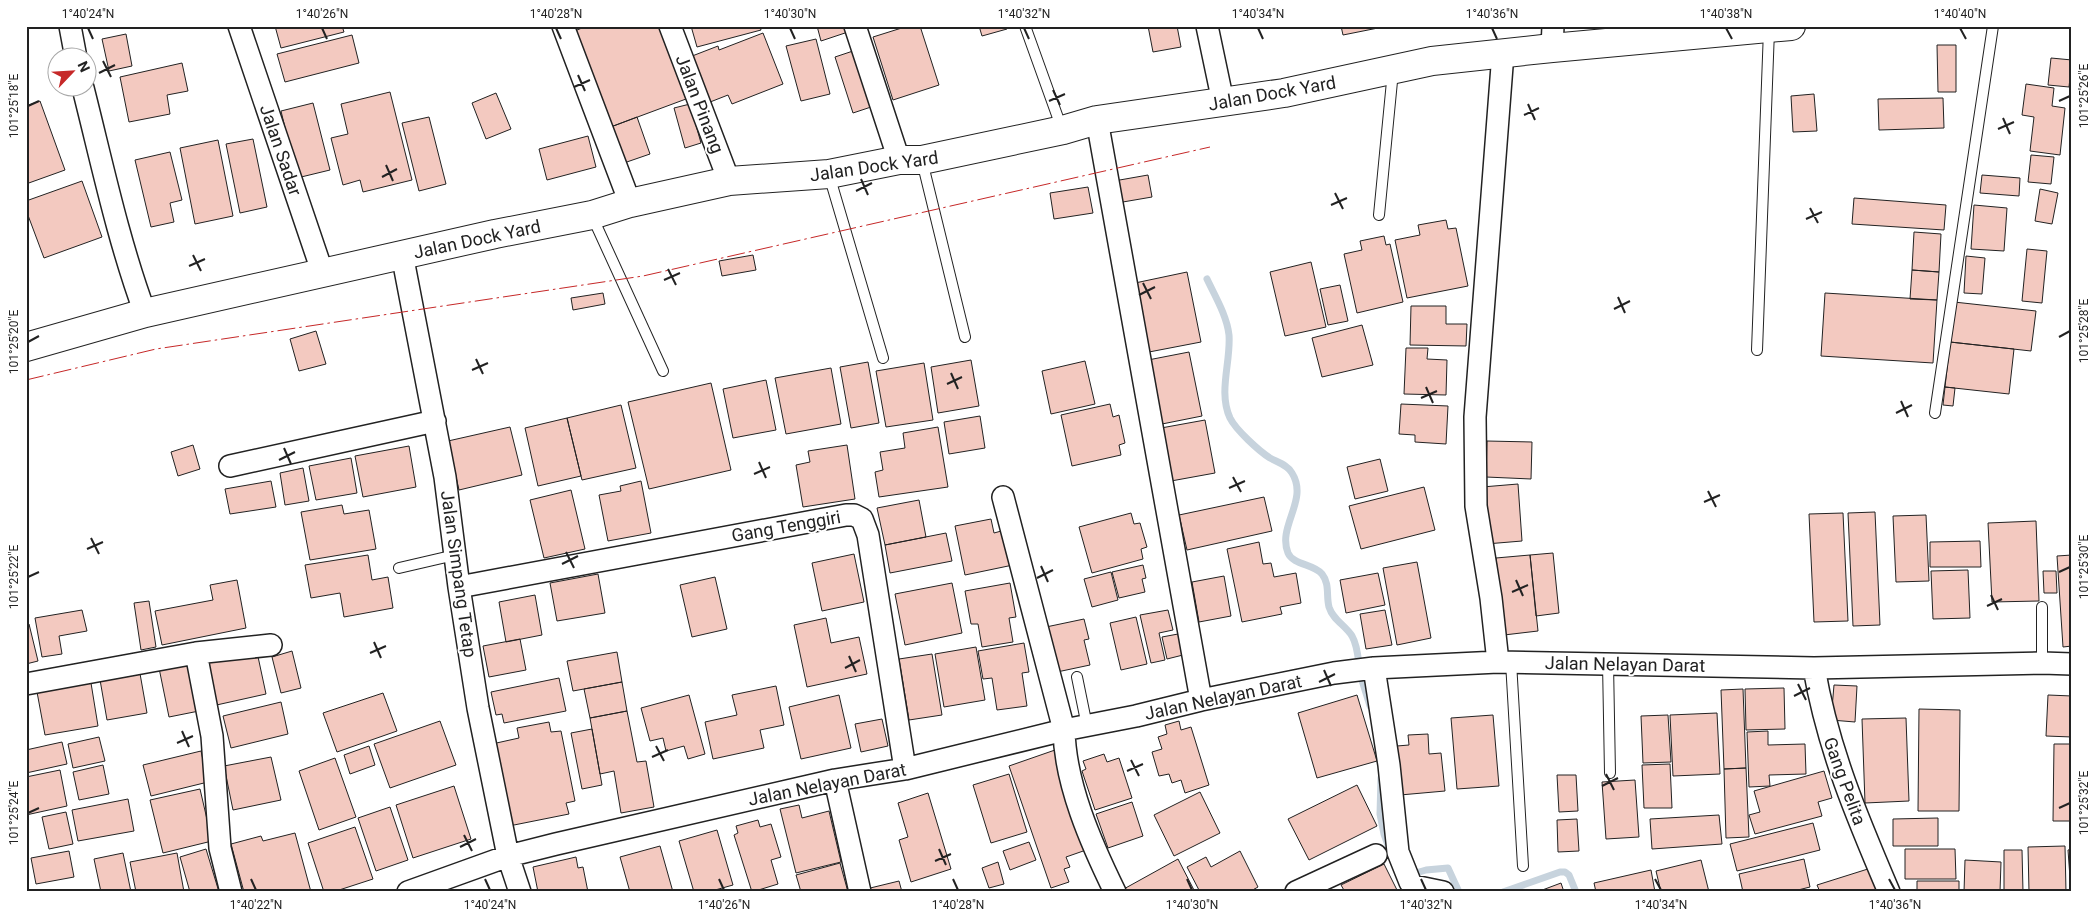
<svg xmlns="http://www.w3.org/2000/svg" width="2098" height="918" viewBox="0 0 2098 918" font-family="Roboto,sans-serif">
	<rect width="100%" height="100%" fill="#fff"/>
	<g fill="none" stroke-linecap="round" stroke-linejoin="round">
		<path stroke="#c7d3dd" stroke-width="7" d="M1207,279C1215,296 1227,316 1229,335C1231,362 1218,392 1230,418C1236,430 1259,451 1270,458C1277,462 1288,465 1292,473C1309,500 1277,526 1288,553C1293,565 1314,564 1322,574C1330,584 1326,596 1329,607C1333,620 1345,625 1352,636C1359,648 1358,664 1361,677C1364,687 1367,696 1370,706
			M1381,778L1380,814L1384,834L1389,848
			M1409,875L1426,870L1448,868L1459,892
			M1503,892L1560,872H1565L1569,875L1576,892"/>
	</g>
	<path fill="#f3c9c0" stroke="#222" d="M275,26H342L344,32L281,48Z
		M587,26H659L686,99L608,128L572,32Z
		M691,26H760L761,30L697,47Z
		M817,26H853L854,30L821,41Z
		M908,26H920L939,85L893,100L873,37Z
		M979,26H1006L1007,29L982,36Z
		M1148,26H1177L1181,47L1153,52Z
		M1341,26H1388L1343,35Z
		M763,33L783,84L732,104L728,95L705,104L687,58L718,46L719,50Z
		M126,34L132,66L109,71L102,39Z
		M352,35L359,63L285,82L277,54Z
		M816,39L830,94L801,101L786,46Z
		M1937,45H1956V92H1938Z
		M859,49L877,105L853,113L835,57Z
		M2051,58L2072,60L2069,87L2048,85Z
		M182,63L188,91L167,95L170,114L129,122L120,77Z
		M2026,84L2054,88L2052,106L2065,108L2060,155L2030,151L2034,117L2022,115Z
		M390,92L412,180L363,192L360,180L343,185L331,138L348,134L341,104Z
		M496,93L511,129L486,139L472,103Z
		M1814,94L1817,131L1793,132L1791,96Z
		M1943,98L1944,128L1879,130L1878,99Z
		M40,101L65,170L26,184V106Z
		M313,103L330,170L297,178L281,111Z
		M690,104L701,143L685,148L674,108Z
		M429,117L446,184L419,191L402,123Z
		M637,117L650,154L621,164L608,128Z
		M588,136L596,167L547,180L539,149Z
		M253,139L267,207L240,213L226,144Z
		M218,140L233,216L195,224L180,148Z
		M170,152L182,200L170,203L174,222L151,227L135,160Z
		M2031,155L2054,157L2051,184L2028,182Z
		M1148,175L1152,197L1117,203L1114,181Z
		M1982,175L2020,178L2019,196L1980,193Z
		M82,181L102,237L44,258L26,210V201Z
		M1088,187L1093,213L1054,219L1050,193Z
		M2040,189L2058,193L2052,224L2035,221Z
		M1854,198L1946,205L1944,230L1852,224Z
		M1974,205L2007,208L2004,251L1971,249Z
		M1446,220L1448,229L1456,228L1468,286L1407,298L1395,240L1420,235L1418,225Z
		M1914,232L1941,234L1939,272L1912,270Z
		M1384,236L1386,245L1390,244L1403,302L1357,313L1344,254L1362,250L1360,241Z
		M2027,249L2047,251L2042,303L2022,301Z
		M753,255L756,270L722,276L719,261Z
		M1966,256L1985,258L1982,294L1964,293Z
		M1311,262L1326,327L1285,336L1270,272Z
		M1912,270L1939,272L1937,300L1910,299Z
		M1187,272L1201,342L1149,352L1135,283Z
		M1340,285L1348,321L1328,325L1320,289Z
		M603,293L605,304L573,310L571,298Z
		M1825,293L1937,300L1933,363L1821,356Z
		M1954,302L2036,311L2031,351L1950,342Z
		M1411,306H1446V324H1467L1466,346L1410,345Z
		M1362,325L1373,365L1322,377L1312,338Z
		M316,331L326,364L299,371L290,339Z
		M1950,342L2014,349L2009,394L1945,387Z
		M1406,348H1428L1427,359L1447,360L1446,395L1404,394Z
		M1189,352L1202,416L1162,424L1148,360Z
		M971,360L979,406L938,413L931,367Z
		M1085,361L1095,404L1051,414L1042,371Z
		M868,362L879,423L851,428L840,367Z
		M924,363L933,420L886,427L876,371Z
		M831,368L841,424L786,434L775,378Z
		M766,380L776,430L733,438L723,389Z
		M711,383L731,470L649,489L628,402Z
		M1945,387L1955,388L1953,406L1943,405Z
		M1110,404L1113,417L1119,415L1125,443L1119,445L1121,455L1072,466L1061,415Z
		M1401,404L1448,406L1446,444L1415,442V435L1399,434Z
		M621,405L636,468L582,480L567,418Z
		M980,416L985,448L949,454L944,422Z
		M567,418L581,476L538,486L525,428Z
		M1205,420L1215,473L1171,481L1161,428Z
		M510,427L522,475L459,490L448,441Z
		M938,427L948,487L879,497L875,472L883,470L880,452L905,448L903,433Z
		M1487,441L1532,442L1531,479L1486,477Z
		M193,445L200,469L178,476L171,452Z
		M847,445L855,499L803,507L796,465L810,462L808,451Z
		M409,446L416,487L363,497L355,456Z
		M351,458L357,493L316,500L309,466Z
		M1380,459L1388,491L1355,499L1347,467Z
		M303,468L309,501L285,505L280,473Z
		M271,481L276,507L230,514L225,489Z
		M641,481L651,533L608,541L599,495L621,491L620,486Z
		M1518,484L1522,541L1486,544L1482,487Z
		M1424,487L1435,530L1361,549L1349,506Z
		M571,490L585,549L544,558L530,500Z
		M1264,497L1272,531L1187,550L1179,515Z
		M919,500L926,537L885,545L877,508Z
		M342,505L344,514L369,510L376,549L310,560L301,512Z
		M1875,512L1880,625L1853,626L1848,513Z
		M1131,513L1134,524L1140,523L1147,547L1141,549L1143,559L1092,573L1079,527Z
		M1843,513L1848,621L1814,622L1809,514Z
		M1926,515L1929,581L1896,582L1893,516Z
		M991,519L994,533L1005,530L1013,565L965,575L955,526Z
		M2036,521L2039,601L1992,602L1988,523Z
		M946,533L952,561L890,573L885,545Z
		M1980,541L1981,567H1930V542Z
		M1259,542L1263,564L1271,563L1274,577L1296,573L1301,603L1280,607L1282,614L1242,622L1227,549Z
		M1553,553L1559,613L1536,616L1530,555Z
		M854,554L864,602L822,611L812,563Z
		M368,555L372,580L388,577L393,608L344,617L340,593L311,598L305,565Z
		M1530,555L1538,631L1504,635L1496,558Z
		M2072,555V646L2063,647L2057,556Z
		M1417,562L1431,638L1397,645L1383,568Z
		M1143,565L1146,578L1142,579L1145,592L1119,598L1112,572Z
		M1968,570L1970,618L1933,619L1931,571Z
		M2043,571H2056L2057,593H2044Z
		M1111,572L1118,600L1092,607L1084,579Z
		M1378,573L1385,605L1346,613L1340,580Z
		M598,574L605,613L557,621L550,583Z
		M1224,576L1231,616L1199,622L1192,582Z
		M715,577L727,629L692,637L680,585Z
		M237,580L246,628L162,645L155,611L213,600L210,585Z
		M952,583L962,633L905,645L895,594Z
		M1010,583L1016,617L1009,618L1013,642L982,647L978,624H971L965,591Z
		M535,595L542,635L506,642L499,602Z
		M149,601L156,647L141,650L134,603Z
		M82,610L87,631L59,636L62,654L42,657L35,618Z
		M1168,610L1173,630L1159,633L1165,660L1151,663L1140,615Z
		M1385,610L1392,645L1366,649L1360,614Z
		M1136,617L1147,664L1121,670L1110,623Z
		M826,618L831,643L859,637L867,674L807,687L794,625Z
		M1084,619L1089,639L1084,640L1090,665L1057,672L1046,627Z
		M26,624H29L38,661L26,664Z
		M1178,634L1183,655L1167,659L1162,637Z
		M520,639L526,670L489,677L483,646Z
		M1024,643L1029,672L1022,673L1027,706L997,710L992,678L983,679L978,651Z
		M976,647L985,700L944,707L935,654Z
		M292,651L301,688L281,693L272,657Z
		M257,652L266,694L212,706L203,663Z
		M617,652L622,682L573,691L567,661Z
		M932,654L942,715L909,720L899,659Z
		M194,661L204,710L169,717L159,668Z
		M139,668L147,713L107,720L99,674Z
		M559,678L566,711L504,723L502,714L496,715L491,692Z
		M622,682L627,711L590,718L584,689Z
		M91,683L98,726L45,735L37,692Z
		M1834,685L1857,686L1855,722L1831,720Z
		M776,686L784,725L760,730L764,748L713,759L705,722L737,715L732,695Z
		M1784,688L1785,729L1746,730L1745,689Z
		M1743,689L1746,768L1724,769L1721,690Z
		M383,693L397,731L337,752L323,713Z
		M689,695L705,754L688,759L684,746L666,751L663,738L650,741L641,708Z
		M839,695L851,748L801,759L789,707Z
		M1357,695L1377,761L1317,778L1298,713Z
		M2048,695L2072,696V737L2046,736Z
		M281,702L288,734L231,748L223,716Z
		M1919,709L1960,710L1959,811H1918Z
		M627,711L637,762L646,761L654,807L621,813L614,771L600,774L590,718Z
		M1717,713L1720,774L1673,776L1670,715Z
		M1493,715L1499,786L1457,789L1451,718Z
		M1668,715L1671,762L1643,763L1641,716Z
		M1906,718L1909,801L1865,803L1862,719Z
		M882,719L888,746L861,752L855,724Z
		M440,721L456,765L390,788L374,744Z
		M1179,721L1181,730L1191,727L1209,785L1185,793L1181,780L1172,783L1169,774L1159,776L1152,752L1162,749L1158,737L1167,734L1165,725Z
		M549,722L551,732L561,731L575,801L566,803L569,814L509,826L492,744L519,738L517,728Z
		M592,729L602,785L582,789L571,733Z
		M1768,731V745L1805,744L1806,774L1769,775L1770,786L1749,787L1747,732Z
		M1428,734L1429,754L1441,753L1445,791L1400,795L1397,746L1409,745L1408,735Z
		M99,737L105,761L73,768L68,744Z
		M62,742L67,764L26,773V750Z
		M2054,744H2072V821H2053Z
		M369,746L375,765L350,774L344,755Z
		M1055,750L1089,849L1066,857L1070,867L1064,869L1069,882L1051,888L1009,766Z
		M201,751L208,782L151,796L143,765Z
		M1104,754L1107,762L1119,758L1132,798L1095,810L1082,771L1086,769L1083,761Z
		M271,757L281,800L233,810L224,766Z
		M335,758L356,817L319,830L299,771Z
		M1670,764L1672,808H1644L1642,765Z
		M103,765L109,794L79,800L73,772Z
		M1746,768L1749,837L1726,838L1724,769Z
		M60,770L67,806L26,815V777Z
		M1824,771L1832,798L1818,802L1822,816L1755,834L1749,815L1760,812L1754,791Z
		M1009,774L1027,832L991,843L973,785Z
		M1557,775H1576L1578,811L1559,812Z
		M1635,780L1639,837L1606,839L1602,782Z
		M1357,785L1377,826L1309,860L1288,819Z
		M454,786L471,839L413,858L396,805Z
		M200,789L212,841L163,853L150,800Z
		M1200,792L1220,833L1174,856L1154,815Z
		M928,793L951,869L911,882L899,840L908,837L898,803Z
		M128,799L134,831L78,841L72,810Z
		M1132,802L1143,836L1108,848L1096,814Z
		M799,805L802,818L829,811L841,862L796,873L780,809Z
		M390,807L408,860L376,871L358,818Z
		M66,812L73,844L49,849L42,817Z
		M1719,815L1722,844L1652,849L1650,819Z
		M1938,818V846H1893V819Z
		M1577,819L1579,851L1558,852L1557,820Z
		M758,820L760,827L771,824L781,857L771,860L778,884L752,892L734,835L738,833L736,826Z
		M1813,823L1820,850L1737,871L1730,844Z
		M355,827L373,879L333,892H324L308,843Z
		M717,830L733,885L708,892H694L679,841Z
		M295,833L311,892H244L231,844L261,836L263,841Z
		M1029,842L1036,860L1010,870L1003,851Z
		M660,846L673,892H630L620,857Z
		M2065,846L2066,892H2029L2028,847Z
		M206,849L219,892H190L180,857Z
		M1905,849H1955L1956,879H1905Z
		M2072,849V892H2071L2068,850Z
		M2004,850H2022L2023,892H2004Z
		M69,851L74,877L36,884L31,858Z
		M1240,851L1258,887L1249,892H1200L1187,867L1206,857L1211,867Z
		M123,853L131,892H101L94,859Z
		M177,853L184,892H136L130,862Z
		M576,857L578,868L583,867L588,892H538L533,867Z
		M1178,859L1195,892H1123L1122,890Z
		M1804,859L1810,887L1790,892H1743L1739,874Z
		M1701,860L1709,892H1661L1656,871Z
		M1965,860L2001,862L2000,892H1964Z
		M998,862L1004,884L989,888L982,868Z
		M840,863L848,892H801L796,875Z
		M1384,864L1398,892H1345L1341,885Z
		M1871,868L1879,892H1820L1817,885Z
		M1651,870L1655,892H1596L1594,883Z
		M899,881L902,892H862V890Z
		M1917,881H1959V892H1917Z
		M1561,883L1564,892H1537Z"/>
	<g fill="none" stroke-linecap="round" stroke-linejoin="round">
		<defs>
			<path id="lane" d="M1025,26L1062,129
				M922,161L965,337
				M829,175L883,358
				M1379,215L1393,71
				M592,216L663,371
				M1757,350L1769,30
				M1935,413L1993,26
				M399,568L455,555
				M1511,662L1523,866
				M1608,663L1610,773
				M2042,663V607
				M1077,677L1087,726"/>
			<path id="street" d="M70,26L76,58
				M239,26L323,274
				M563,26L630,203
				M670,26L729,181
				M855,26L899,160
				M1207,26L1223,102
				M1552,48L1553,26
				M83,88C102,163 118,240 145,313
				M1097,120L1201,700
				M402,254L445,477L459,587L478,708L508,856L520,892
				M230,466L435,421
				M1003,497L1064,730C1065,784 1091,843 1115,892
				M459,587L846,515H854L862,519L868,535L905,769
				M196,653L212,736L220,848L231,892
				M1498,662L1491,598L1476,506L1475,417L1503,53
				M1374,668L1389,765L1398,852L1410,882L1414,886L1443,892
				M1814,668C1828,749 1857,817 1889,892
				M26,684L196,653L271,645
				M835,780L860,892
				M408,892L508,856L556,844L835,780L905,769L1064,730L1136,716L1201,700L1334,673L1374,668L1498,662L1814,668L2042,663L2072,664
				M1296,892L1376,855"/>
			<path id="secondary" d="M26,347L145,313L495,234L592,215L630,203L729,181L829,174L899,160H922L1063,130L1097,120L1284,93L1432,61L1552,48L1791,26"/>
		</defs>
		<use href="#lane" stroke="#222" stroke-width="12"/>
		<use href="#street" stroke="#222" stroke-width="24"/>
		<use href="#secondary" stroke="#222" stroke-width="30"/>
		<use href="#lane" stroke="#fff" stroke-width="10"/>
		<use href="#street" stroke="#fff" stroke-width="21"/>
		<use href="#secondary" stroke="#fff" stroke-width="28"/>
		<path stroke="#c62828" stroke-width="1" stroke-dasharray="18 4 2.5 4" stroke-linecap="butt" d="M26,380L156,349L643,276L1210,147"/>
	</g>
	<path fill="none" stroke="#222" stroke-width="2" d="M88,28L93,39M322,28L327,39M556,28L561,39M790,28L795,39M1024,28L1029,39M1258,28L1263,39M1492,28L1497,39M1726,28L1732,39M1960,28L1966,39M103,61L111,77M99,73L115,65M578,75L585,91M574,87L590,80M1053,90L1060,105M1049,101L1065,94M2059,101L2070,96M1528,104L1535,120M28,106L39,101M1524,115L1539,108M2003,118L2010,134M1998,129L2014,122M386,165L393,181M382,177L397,169M861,179L868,195M856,191L872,183M1335,193L1343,209M1331,205L1347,198M1810,208L1818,223M1806,219L1822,212M193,255L201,271M189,266L205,259M668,269L676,285M664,280L680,273M1143,283L1151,299M1139,295L1155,287M1618,297L1625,313M1614,309L1630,301M2059,337L2070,331M28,342L39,336M476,359L483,374M472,370L488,363M951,373L958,389M947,384L962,377M1426,387L1433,403M1421,398L1437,391M1901,401L1908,417M1896,413L1912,405M284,448L291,464M279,460L295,452M759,462L766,478M754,474L770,467M1233,477L1241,492M1229,488L1245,481M1708,491L1716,507M1704,502L1720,495M91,538L99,554M87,549L103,542M566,552L574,568M562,564L578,556M1041,566L1048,582M2059,572L2070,567M28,577L39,572M1037,578L1053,570M1516,580L1523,596M1512,592L1528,585M1991,595L1998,610M1987,606L2002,599M374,642L381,658M370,653L386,646M849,656L856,672M845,668L860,660M1324,670L1331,686M1319,682L1335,674M1798,684L1806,700M1794,696L1810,688M182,731L189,747M177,743L193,736M656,746L664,761M652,757L668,750M1131,760L1139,776M1127,771L1143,764M1606,774L1614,790M1602,786L1618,778M2059,808L2070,803M28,813L39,808M464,835L472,851M460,847L476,839M939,849L946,865M935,861L951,854M251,879L256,890M485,879L490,890M719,879L724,890M953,879L958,890M1187,879L1192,890M1421,879L1426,890M1655,879L1661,890M1889,879L1895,890"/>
	<g text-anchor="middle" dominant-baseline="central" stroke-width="4" stroke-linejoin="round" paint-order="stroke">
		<g font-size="18" fill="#222" stroke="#fff">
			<text transform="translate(1272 93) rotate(-10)">Jalan Dock Yard</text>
			<text transform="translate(700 104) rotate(69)">Jalan Pinang</text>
			<text transform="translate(281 150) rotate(71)">Jalan Sadar</text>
			<text transform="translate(874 166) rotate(-8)">Jalan Dock Yard</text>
			<text transform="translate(477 239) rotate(-12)">Jalan Dock Yard</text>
			<text transform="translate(786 526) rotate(-10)">Gang Tenggiri</text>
			<text transform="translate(459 574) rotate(82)">Jalan Simpang Tetap</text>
			<text transform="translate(1625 664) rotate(1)">Jalan Nelayan Darat</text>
			<text transform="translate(1223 697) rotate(-12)">Jalan Nelayan Darat</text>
			<text transform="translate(1845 781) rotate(70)">Gang Pelita</text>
			<text transform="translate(827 784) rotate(-11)">Jalan Nelayan Darat</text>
		</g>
	</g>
	<rect width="2098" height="918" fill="none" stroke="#ffffff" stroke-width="55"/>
	<g transform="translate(72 72) rotate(65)"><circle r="24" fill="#ffffff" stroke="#a7a7a7"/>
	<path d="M0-4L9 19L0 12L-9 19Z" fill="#c62828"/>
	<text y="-8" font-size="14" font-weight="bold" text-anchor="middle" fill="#222222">N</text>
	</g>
	<rect x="28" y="28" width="2042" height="862" fill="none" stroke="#222" stroke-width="2"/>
	<g font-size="12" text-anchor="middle" fill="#222">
		<text x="88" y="18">1°40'24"N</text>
		<text x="322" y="18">1°40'26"N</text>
		<text x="556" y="18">1°40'28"N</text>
		<text x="790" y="18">1°40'30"N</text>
		<text x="1024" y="18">1°40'32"N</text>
		<text x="1258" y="18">1°40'34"N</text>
		<text x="1492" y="18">1°40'36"N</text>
		<text x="1726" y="18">1°40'38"N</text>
		<text x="1960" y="18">1°40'40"N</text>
		<text transform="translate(2084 96) rotate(-90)" y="4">101°25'26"E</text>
		<text transform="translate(14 106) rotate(-90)" y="4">101°25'18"E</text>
		<text transform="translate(2084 331) rotate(-90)" y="4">101°25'28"E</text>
		<text transform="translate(14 342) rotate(-90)" y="4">101°25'20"E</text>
		<text transform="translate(2084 567) rotate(-90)" y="4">101°25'30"E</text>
		<text transform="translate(14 577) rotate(-90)" y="4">101°25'22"E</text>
		<text transform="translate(2084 803) rotate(-90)" y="4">101°25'32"E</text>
		<text transform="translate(14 813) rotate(-90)" y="4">101°25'24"E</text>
		<text x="256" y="909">1°40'22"N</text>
		<text x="490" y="909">1°40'24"N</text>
		<text x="724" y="909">1°40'26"N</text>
		<text x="958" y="909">1°40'28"N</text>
		<text x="1192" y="909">1°40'30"N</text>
		<text x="1426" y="909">1°40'32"N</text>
		<text x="1661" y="909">1°40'34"N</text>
		<text x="1895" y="909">1°40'36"N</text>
	</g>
</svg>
